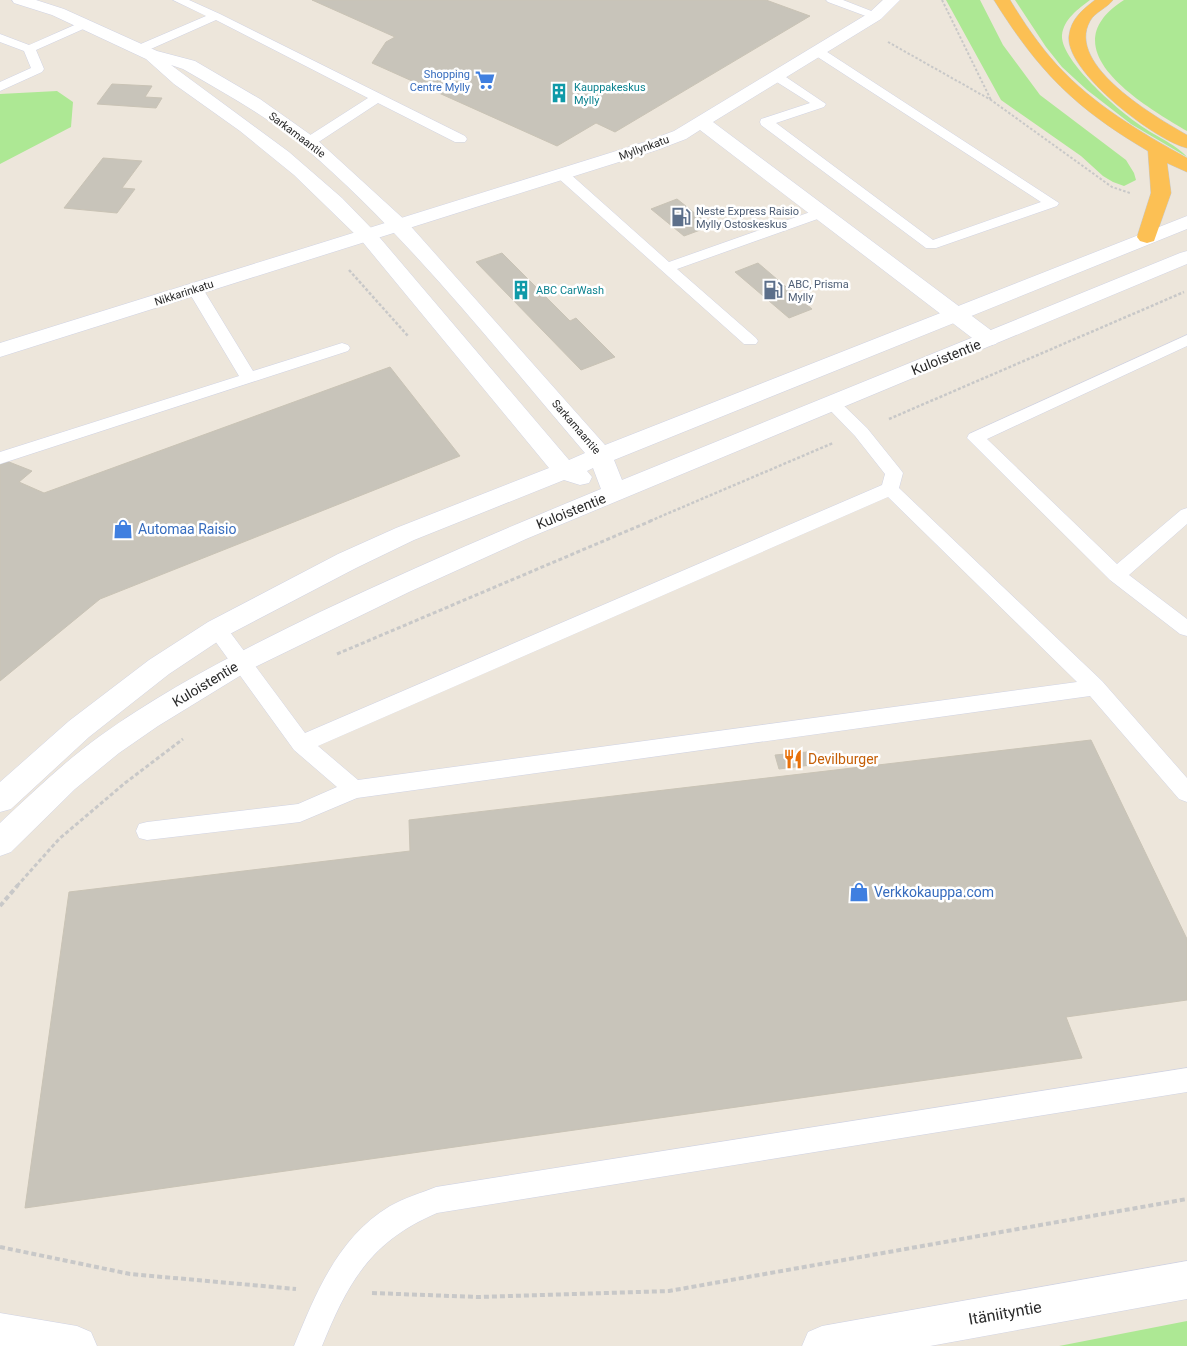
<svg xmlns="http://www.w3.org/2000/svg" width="1187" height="1346" viewBox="0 0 1187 1346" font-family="Roboto,sans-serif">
	<rect width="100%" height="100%" fill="#ede6db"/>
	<path fill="#ade894" d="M946,0H980L1003,45L1040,95L1126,160L1134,173L1136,180L1124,186L1113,182L1103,176L1081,156L1001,100Z
		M1015,0H1090C1078,9 1064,19 1062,35C1060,60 1117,109 1137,123C1151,134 1176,144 1187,157L1131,124L1087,90L1062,67L1046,47Z
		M1124,0H1187V131C1143,105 1047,49 1124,0Z
		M57,91L73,102L71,127L0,164V94Z
		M1187,1321V1346H1059Z"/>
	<path fill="#c8c4ba" stroke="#c9c3b5" d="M312,0H766L810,16L615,132L596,123L557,146L372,63L386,42L395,37Z
		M112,84L152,86L145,97L162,98L156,108L97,104Z
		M103,158L142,161L122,188L135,189L117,213L64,208Z
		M677,199L711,226L684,236L651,209Z
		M502,253L570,321L576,318L615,357L581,370L476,262Z
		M758,263L812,309L789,318L735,272Z
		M390,367L460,456L100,599L0,681V463L4,460L32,471L19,482L44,493Z
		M1091,740L1187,939V1000L1066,1017L1082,1058L25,1208L69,892L410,851L409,820Z
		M807,752L811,765L779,769L775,755Z"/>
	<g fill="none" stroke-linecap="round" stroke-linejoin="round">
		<defs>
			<path id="service" d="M173,0H189L220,14L465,136L467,139L465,142H455L378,103L314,145H304L302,142L304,139L368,98L216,20L144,52H136L134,49L136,46L206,16Z
				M826,0H843L879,14L881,16L875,19L871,18L828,2Z
				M86,20L92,24L90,26L36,50L44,69L42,72L0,91V82L31,68L24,51L0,42V34L29,45Z
				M817,47L821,48L1059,203L1057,206L936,248H926L761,125L760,122L761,119L810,103L772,79L770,76L772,73H780L826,104L824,107L776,123L933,240L1041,202L813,54L811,51L813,48Z
				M563,171L568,172L669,262L816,210H826L828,213L826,216L677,269L756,338L758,341L756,344H744L558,178L556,175Z
				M195,284L200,286L203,289L253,371L342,343L348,345L350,348L348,351L0,464V452L239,376L187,289L190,286Z
				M1187,335V346L987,439L1117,564L1181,510L1187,508V524L1129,575L1187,619V636L1180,634L1110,580L967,438L969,434Z
				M832,399L838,400L867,428L900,469L903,473L899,488L1102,681L1187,778V802L1179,799L1090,696L357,798L300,822L147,840L139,838L136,831L139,824L147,822L298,804L337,787L294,750L210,634L207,629L210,624L217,622L224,624L305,733L882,485L885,474L855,436L824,404L826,400ZM888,497L1077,682L358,780L318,746Z
				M1187,1068V1092L437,1213C371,1241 348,1282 322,1346H294C316,1293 338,1237 390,1206C404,1198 421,1193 436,1187Z"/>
			<path id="minor" d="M883,0H900L881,19L713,122L996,334L999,339L996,344L988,346L980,344L700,130L686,139L657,150L0,357V343L645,142L674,131L869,13Z"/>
			<path id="tertiary" d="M12,0H36L64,9L157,51L195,61L260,99L315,138L407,222L605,445L1187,216V229L614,460L622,480L1180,253L1187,251V264L526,539L409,592L251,669L158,726L119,753L75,789L11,852L0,856V823C32,793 64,762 100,736C168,687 244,649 320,612C413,568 506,528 601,489L593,468L587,471L592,477L589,483L580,485L564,480L414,540L356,568L226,636L169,674L89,737L11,809L0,812V782L69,721L149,660L208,622L338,554L396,528L549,468L361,240L294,175L240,131L174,84L146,59L52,15L14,3ZM171,65L183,69C224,93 267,116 304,147C409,237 495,348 585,453L569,460L375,232L342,198L289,152Z
				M1187,1261V1299L930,1346H802L808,1332L822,1326Z
				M0,1313L77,1326L91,1332L97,1346H0Z"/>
			<path id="trunk" d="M994,0H1010C1024,23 1039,45 1057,65C1094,105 1140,132 1187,158V172L1167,163L1171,193L1154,241L1147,243L1140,241L1137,237L1151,193L1148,151C1075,108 1039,72 994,0Z
				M1095,0H1113C1107,8 1095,12 1090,21C1065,65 1157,118 1187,135V148C1156,141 1065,72 1069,36C1071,19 1082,10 1095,0Z"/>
		</defs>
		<use href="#service" stroke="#d0d3e4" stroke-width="1"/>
		<use href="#minor" stroke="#d0d3e4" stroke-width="1"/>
		<use href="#tertiary" stroke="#d0d3e4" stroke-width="1"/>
		<use href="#trunk" stroke="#c8c8c8" stroke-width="1"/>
		<path stroke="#c8c8c8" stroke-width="2" stroke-dasharray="2.5 2" stroke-linecap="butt" d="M942,0L991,100
			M888,42L991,100L1112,187L1130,193"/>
		<path stroke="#c8c8c8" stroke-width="2.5" stroke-dasharray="3 2" stroke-linecap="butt" d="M349,270L408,336
			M889,419L1184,292
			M650,521L833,443"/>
		<path stroke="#c8c8c8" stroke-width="3" stroke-dasharray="4 2.5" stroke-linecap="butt" d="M337,654L653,520
			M17,886L59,839L125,783L183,739"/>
		<path stroke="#c8c8c8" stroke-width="4" stroke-dasharray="5 3" stroke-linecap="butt" d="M0,906L18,885
			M0,1247L130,1274L296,1289
			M372,1293L479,1297L669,1291L1187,1199"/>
		<use href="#service" fill="#fff" fill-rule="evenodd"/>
		<use href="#minor" fill="#fff" fill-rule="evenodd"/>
		<use href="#tertiary" fill="#fff" fill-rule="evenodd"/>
		<use href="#trunk" fill="#fcc054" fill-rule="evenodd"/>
	</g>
	<defs>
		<symbol id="supermarket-bare" viewBox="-9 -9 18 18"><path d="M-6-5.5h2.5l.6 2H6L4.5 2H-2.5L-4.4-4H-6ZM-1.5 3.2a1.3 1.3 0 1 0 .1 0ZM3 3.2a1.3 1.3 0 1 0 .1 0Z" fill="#3f7fe0" stroke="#fff" stroke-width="2.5" paint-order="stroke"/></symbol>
		<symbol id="building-bare" viewBox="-9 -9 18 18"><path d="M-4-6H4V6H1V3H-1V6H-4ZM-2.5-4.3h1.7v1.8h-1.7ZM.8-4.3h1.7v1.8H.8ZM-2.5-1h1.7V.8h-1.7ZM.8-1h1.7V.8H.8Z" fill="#0f9aa8" stroke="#fff" stroke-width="2.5" paint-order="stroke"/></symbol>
		<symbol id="fuel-bare" viewBox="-9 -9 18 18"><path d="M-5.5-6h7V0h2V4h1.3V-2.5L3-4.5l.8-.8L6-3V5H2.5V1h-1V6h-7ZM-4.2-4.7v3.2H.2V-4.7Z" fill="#5c6f8a" stroke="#fff" stroke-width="2.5" paint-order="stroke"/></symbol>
		<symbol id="shop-bare" viewBox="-9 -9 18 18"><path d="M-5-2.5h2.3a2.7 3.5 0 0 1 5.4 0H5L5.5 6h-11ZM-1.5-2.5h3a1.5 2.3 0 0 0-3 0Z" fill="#3f7fe0" stroke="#fff" stroke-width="2.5" paint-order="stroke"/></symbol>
		<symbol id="restaurant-bare" viewBox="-9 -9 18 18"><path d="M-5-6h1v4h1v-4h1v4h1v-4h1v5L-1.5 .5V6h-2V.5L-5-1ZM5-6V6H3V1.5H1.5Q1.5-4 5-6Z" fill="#e8710a" stroke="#fff" stroke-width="2.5" paint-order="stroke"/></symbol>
	</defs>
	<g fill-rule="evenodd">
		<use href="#supermarket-bare" x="471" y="66" width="28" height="28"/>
		<use href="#building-bare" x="545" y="79" width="28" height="28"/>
		<use href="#fuel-bare" x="667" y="203" width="28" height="28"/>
		<use href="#building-bare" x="507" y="276" width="28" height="28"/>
		<use href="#fuel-bare" x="759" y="276" width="28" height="28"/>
		<use href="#shop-bare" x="109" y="515" width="28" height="28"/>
		<use href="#restaurant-bare" x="779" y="745" width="28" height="28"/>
		<use href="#shop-bare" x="845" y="878" width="28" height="28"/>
	</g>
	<g text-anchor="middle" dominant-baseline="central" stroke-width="5" stroke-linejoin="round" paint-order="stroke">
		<g font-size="11" fill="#366cbe" stroke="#fff" text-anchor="end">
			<text x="470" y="74">Shopping<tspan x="470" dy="13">Centre Mylly</tspan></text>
		</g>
		<g font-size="11" fill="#0d838f" stroke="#fff" text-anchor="start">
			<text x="574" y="87">Kauppakeskus<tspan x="574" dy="13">Mylly</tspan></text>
			<text x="536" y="290">ABC CarWash</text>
		</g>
		<g font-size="11" fill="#2a2a2a" stroke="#fff">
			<text transform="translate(297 135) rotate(37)">Sarkamaantie</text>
			<text transform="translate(644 148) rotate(-20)">Myllynkatu</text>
			<text transform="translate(184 293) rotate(-18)">Nikkarinkatu</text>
			<text transform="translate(576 427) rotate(49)">Sarkamaantie</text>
		</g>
		<g font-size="11" fill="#4e5e75" stroke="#fff" text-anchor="start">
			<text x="696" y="211">Neste Express Raisio<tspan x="696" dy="13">Mylly Ostoskeskus</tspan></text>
			<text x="788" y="284">ABC, Prisma<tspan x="788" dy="13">Mylly</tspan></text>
		</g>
		<g font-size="14" fill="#2a2a2a" stroke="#fff">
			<text transform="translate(946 357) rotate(-22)">Kuloistentie</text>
			<text transform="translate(571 511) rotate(-22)">Kuloistentie</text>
			<text transform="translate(205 684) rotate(-31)">Kuloistentie</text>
		</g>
		<g font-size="14" fill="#366cbe" stroke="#fff" text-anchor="start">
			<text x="138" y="529">Automaa Raisio</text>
			<text x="874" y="892">Verkkokauppa.com</text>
		</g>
		<g font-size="14" fill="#c56008" stroke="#fff" text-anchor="start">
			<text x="808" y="759">Devilburger</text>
		</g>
		<g font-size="16" fill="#2a2a2a" stroke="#fff">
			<text transform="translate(1005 1313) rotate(-10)">Itäniityntie</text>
		</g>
	</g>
</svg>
